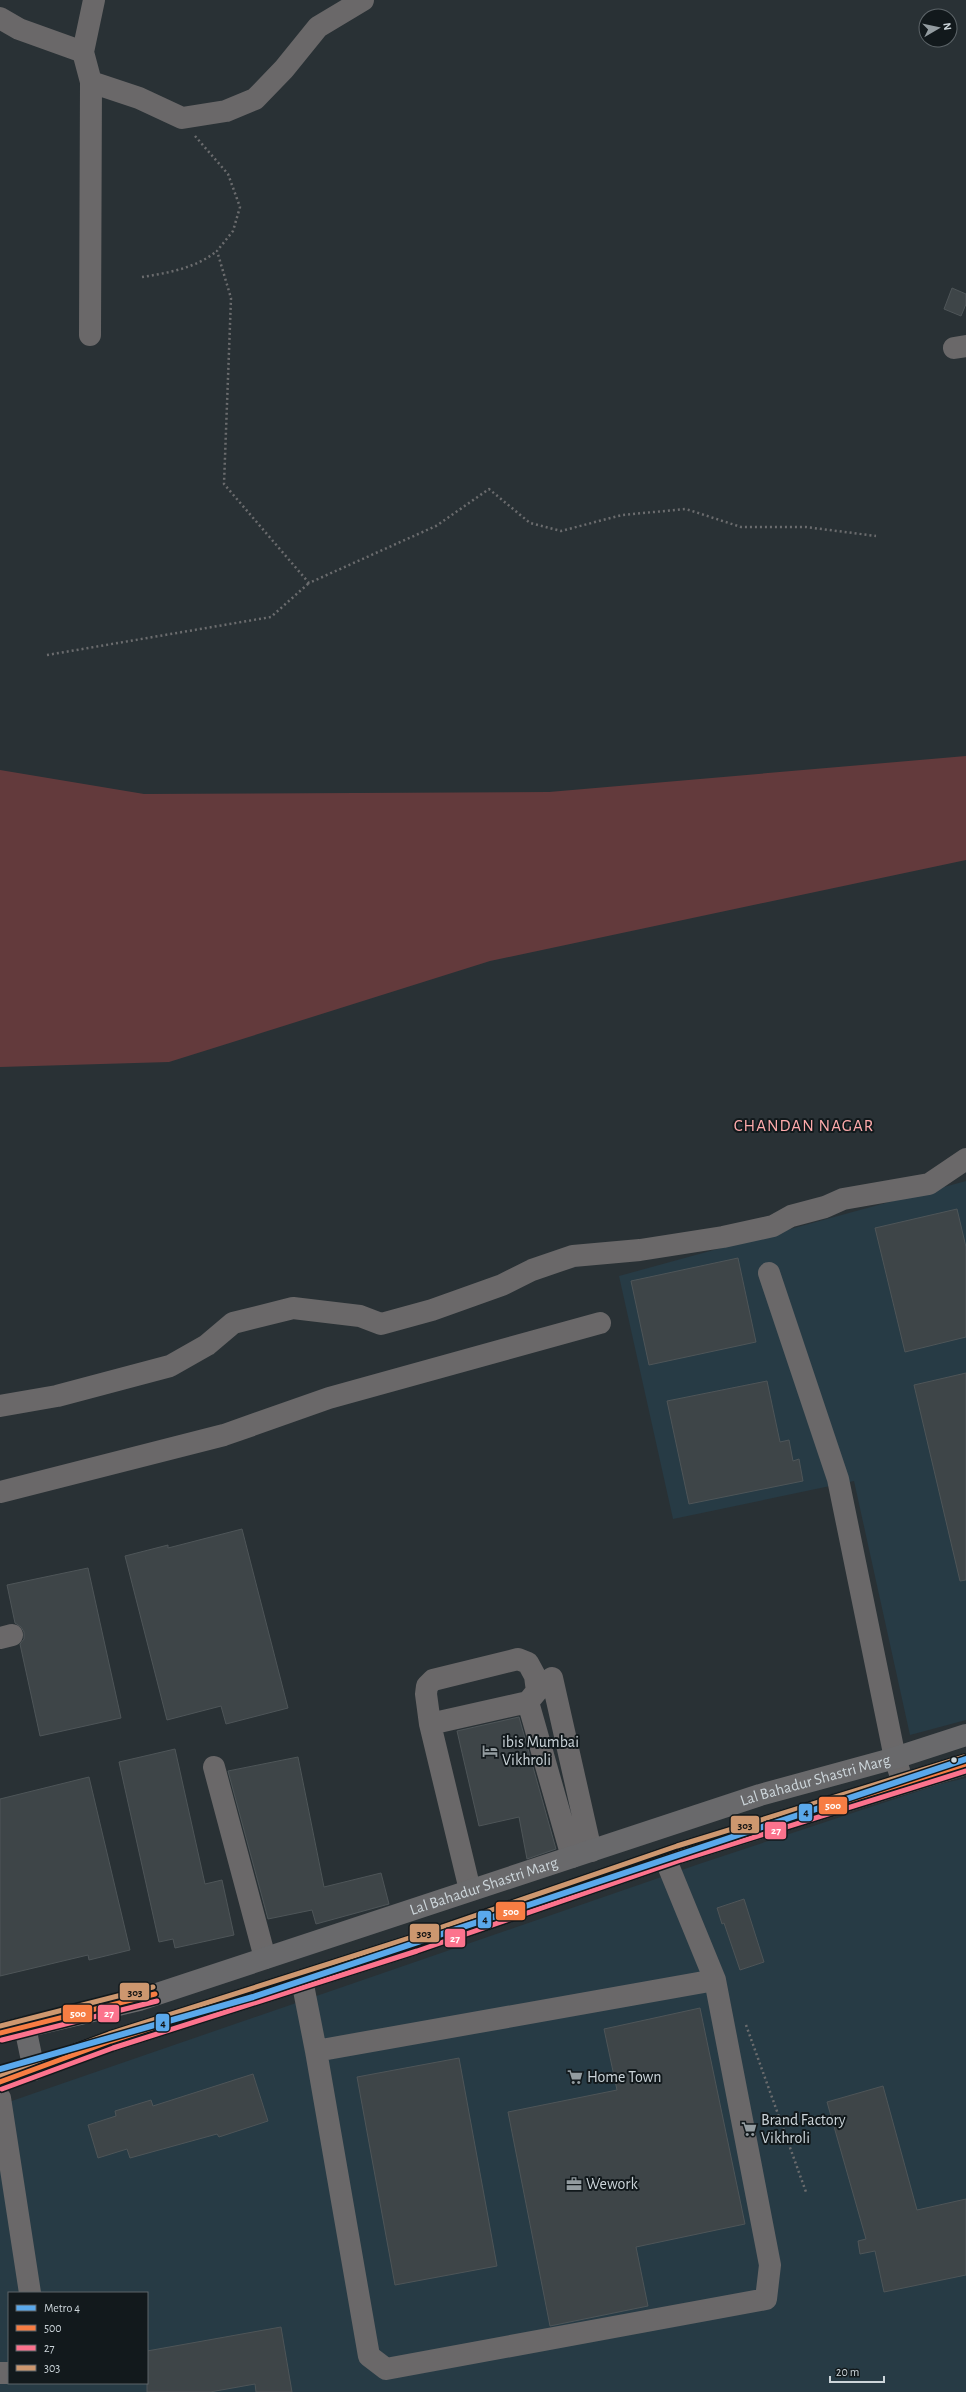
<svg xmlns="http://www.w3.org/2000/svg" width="966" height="2392" viewBox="0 0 966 2392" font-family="'Alegreya Sans',sans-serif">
	<rect width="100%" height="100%" fill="#293135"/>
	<path fill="#273b45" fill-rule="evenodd" d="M966,1181V1720L910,1735L854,1481L673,1519L619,1276Z
		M966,1778V2392H0V2105L702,1863L940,1784ZM9,2293H147V2383H9Z"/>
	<path fill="#633a3c" d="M966,756V860L490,961L169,1062L0,1067V770L144,794L549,792Z"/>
	<path fill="#3e4548" stroke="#4e5558" d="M952,288L966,294V304L961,316L944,309Z
		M957,1209L966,1247V1337L905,1352L875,1228Z
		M738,1258L756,1342L649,1365L631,1281Z
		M966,1373V1580L960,1581L914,1385Z
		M767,1381L780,1442L789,1440L793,1461L799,1459L803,1481L689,1504L667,1401Z
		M242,1529L288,1708L226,1724L221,1706L167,1720L125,1556L168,1545V1548Z
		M88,1568L121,1718L40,1736L20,1644L24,1639V1632L21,1627L15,1623L7,1585Z
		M519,1717L556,1849L527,1859L519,1817L479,1826L457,1731Z
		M175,1749L205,1884L222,1880L234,1935L175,1948L173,1939L159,1942L119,1762Z
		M298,1757L324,1887L381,1873L389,1904L316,1924L312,1910L268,1919L228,1771Z
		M89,1777L130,1950L89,1960L88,1955L0,1976V1799Z
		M744,1899L764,1962L740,1970L724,1923L722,1924L717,1908Z
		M700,2008L745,2224L636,2247L648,2306L550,2326L508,2112L617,2090L604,2029Z
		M459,2058L497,2266L395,2285L357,2077Z
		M253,2074L268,2121L219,2137L217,2134L130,2158L127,2149L98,2158L88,2125L116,2116L115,2111L151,2100L153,2106Z
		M883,2086L917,2210L966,2199V2275L884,2292L875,2251L860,2254L858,2241L866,2239L827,2102Z
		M281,2327L292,2392H256L255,2384L210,2392H147V2351Z"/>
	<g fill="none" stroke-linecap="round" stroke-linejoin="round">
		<path stroke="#6b6c6e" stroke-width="2.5" stroke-dasharray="2 3" stroke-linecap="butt" d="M195,136L228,174L240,207L233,231L217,251L231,298L224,484L309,583L436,526L489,489L530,523L561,531L622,515L686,509L741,527H806L876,536
			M142,277C168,273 196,268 217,251
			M47,655L271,617L309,583
			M746,2025L806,2192"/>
		<path stroke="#6a6869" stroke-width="22" d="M94,0L83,52L91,82L139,98L182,118L226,111L255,99L284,69L318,27L363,0
			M0,18L19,29L83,52
			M90,335L91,82
			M954,348L966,346
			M769,1273L838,1479L895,1758L903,1783
			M0,1406L57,1396L170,1366L207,1345L233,1323L293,1308L360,1316L381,1324L432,1310L502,1285L532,1270L573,1256L640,1250L723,1237L773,1226L791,1216L825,1207L843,1199L929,1184L966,1159
			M0,1492L224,1435L329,1398L600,1323
			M0,1638L12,1635
			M552,1678L591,1851
			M528,1702L572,1857
			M430,1724L528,1702L537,1691L535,1676L528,1663L518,1659L433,1680L427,1686L426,1694L430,1724L470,1890
			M214,1767L265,1958
			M302,1980L316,2051L369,2356L386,2369L766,2299L770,2265L715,1980L665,1858
			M316,2051L715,1980
			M0,2098L30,2293
			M0,2373H9"/>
		<g stroke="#69696b" stroke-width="22">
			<path d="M25,2027L34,2070"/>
			<path id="s1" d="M0,2033L139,2000L760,1795L895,1758L966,1735"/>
			<path d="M0,2082L111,2041L415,1944L679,1853L966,1764"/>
		</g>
		<defs>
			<path id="bus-1" d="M0,2033L155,1994
				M0,2082L111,2041L415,1944L679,1853L966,1764"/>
			<path id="bus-2" d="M2,2040L157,2001
				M2,2089L113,2048L417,1951L681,1860L966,1771"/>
			<path id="bus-3" d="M0,2026L153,1987
				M0,2075L109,2034L413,1937L677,1846L964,1757"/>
		</defs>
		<use href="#bus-1" stroke="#12191c" stroke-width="8"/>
		<use href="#bus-2" stroke="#12191c" stroke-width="8"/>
		<use href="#bus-3" stroke="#12191c" stroke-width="8"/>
		<use href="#bus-1" stroke="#f77d43" stroke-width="5"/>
		<use href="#bus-2" stroke="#fc738d" stroke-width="5"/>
		<use href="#bus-3" stroke="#cd976f" stroke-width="5"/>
		<defs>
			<path id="metro-1" d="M0,2069L253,1997L966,1759"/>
		</defs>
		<use href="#metro-1" stroke="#12191c" stroke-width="9"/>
		<use href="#metro-1" stroke="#5aa8eb" stroke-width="6"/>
	</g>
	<defs>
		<symbol id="hotel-bare" viewBox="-9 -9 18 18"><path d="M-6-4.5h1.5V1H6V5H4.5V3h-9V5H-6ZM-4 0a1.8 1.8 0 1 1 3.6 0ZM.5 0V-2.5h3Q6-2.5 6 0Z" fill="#939ca0" stroke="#12191c" stroke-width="2.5" paint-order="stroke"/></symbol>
		<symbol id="supermarket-bare" viewBox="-9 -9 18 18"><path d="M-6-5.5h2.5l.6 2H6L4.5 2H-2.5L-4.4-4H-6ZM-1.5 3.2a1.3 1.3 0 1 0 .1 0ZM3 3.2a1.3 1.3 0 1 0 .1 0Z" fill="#939ca0" stroke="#12191c" stroke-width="2.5" paint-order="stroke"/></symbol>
		<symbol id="office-bare" viewBox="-9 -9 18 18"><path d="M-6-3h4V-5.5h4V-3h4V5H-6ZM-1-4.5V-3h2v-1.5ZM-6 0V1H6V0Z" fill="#939ca0" stroke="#12191c" stroke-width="2.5" paint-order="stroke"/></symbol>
	</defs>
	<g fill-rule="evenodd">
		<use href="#hotel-bare" x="479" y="1740" width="22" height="22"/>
		<use href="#supermarket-bare" x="564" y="2066" width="22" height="22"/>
		<use href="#supermarket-bare" x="738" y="2118" width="22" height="22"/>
		<use href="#office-bare" x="563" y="2173" width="22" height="22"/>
	</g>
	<circle fill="#ccd5da" stroke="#12191c" stroke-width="1.5" cx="954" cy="1760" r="3.5"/>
	<g text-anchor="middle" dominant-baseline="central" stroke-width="4" stroke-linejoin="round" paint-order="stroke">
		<g font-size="16" fill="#ccd5da" stroke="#12191c" text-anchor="start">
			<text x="502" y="1742">ibis Mumbai<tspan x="502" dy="18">Vikhroli</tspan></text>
			<text x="587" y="2077">Home Town</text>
			<text x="761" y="2120">Brand Factory<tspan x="761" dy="18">Vikhroli</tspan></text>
			<text x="586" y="2184">Wework</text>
		</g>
		<g font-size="16" fill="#ccd5da" stroke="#12191c">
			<text stroke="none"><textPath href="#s1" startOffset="854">Lal Bahadur Shastri Marg</textPath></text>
			<text stroke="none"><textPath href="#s1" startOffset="506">Lal Bahadur Shastri Marg</textPath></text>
		</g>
		<g font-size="17" letter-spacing="1" fill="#feaaab" stroke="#12191c">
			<text x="804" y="1125">CHANDAN NAGAR</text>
		</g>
	</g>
	<g stroke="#12191c" stroke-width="1.5">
		<rect x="818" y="1796" width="30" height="19" rx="4" fill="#f77d43"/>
		<rect x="798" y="1803" width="15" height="19" rx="4" fill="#5aa8eb"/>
		<rect x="730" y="1815" width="30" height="19" rx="4" fill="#cd976f"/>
		<rect x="764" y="1821" width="23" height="19" rx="4" fill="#fc738d"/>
		<rect x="495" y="1901" width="31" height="20" rx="4" fill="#f77d43"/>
		<rect x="477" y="1910" width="15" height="19" rx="4" fill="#5aa8eb"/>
		<rect x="409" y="1923" width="31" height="20" rx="4" fill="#cd976f"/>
		<rect x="444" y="1928" width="22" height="20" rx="4" fill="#fc738d"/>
		<rect x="119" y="1982" width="31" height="19" rx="4" fill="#cd976f"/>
		<rect x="97" y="2004" width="23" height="19" rx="4" fill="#fc738d"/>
		<rect x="62" y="2004" width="31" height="19" rx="4" fill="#f77d43"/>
		<rect x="155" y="2013" width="15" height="19" rx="4" fill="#5aa8eb"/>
	</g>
	<g font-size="11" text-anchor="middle" font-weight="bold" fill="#fff">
		<text x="833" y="1809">500</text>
		<text x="776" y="1834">27</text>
		<text x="511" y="1915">500</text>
		<text x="455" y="1942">27</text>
		<text x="109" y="2017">27</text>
		<text x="78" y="2017">500</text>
	</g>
	<g font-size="11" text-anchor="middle" font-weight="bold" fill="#111">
		<text x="806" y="1816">4</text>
		<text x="745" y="1829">303</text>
		<text x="485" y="1923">4</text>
		<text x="424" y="1937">303</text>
		<text x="135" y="1996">303</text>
		<text x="163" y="2027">4</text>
	</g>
	<rect x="8" y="2292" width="140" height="92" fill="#12191c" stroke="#5c6468"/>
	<rect x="16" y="2305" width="20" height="6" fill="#5aa8eb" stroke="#5c6468"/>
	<text x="44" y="2312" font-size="12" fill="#ccd5da">Metro 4</text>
	<rect x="16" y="2325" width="20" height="6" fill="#f77d43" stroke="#5c6468"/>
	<text x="44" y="2332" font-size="12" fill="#ccd5da">500</text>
	<rect x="16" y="2345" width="20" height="6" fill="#fc738d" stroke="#5c6468"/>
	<text x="44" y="2352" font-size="12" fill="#ccd5da">27</text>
	<rect x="16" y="2365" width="20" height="6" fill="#cd976f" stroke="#5c6468"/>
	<text x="44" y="2372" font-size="12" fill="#ccd5da">303</text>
	<g transform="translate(938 28) rotate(81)"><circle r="19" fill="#12191c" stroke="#5c6468"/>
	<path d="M0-3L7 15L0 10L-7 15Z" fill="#939ca0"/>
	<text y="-6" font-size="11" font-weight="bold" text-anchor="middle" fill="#ccd5da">N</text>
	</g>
	<path d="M830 2376v6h54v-6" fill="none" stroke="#ccd5da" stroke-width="2"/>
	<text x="836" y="2376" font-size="12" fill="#ccd5da" stroke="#12191c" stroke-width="3" paint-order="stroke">20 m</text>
</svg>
